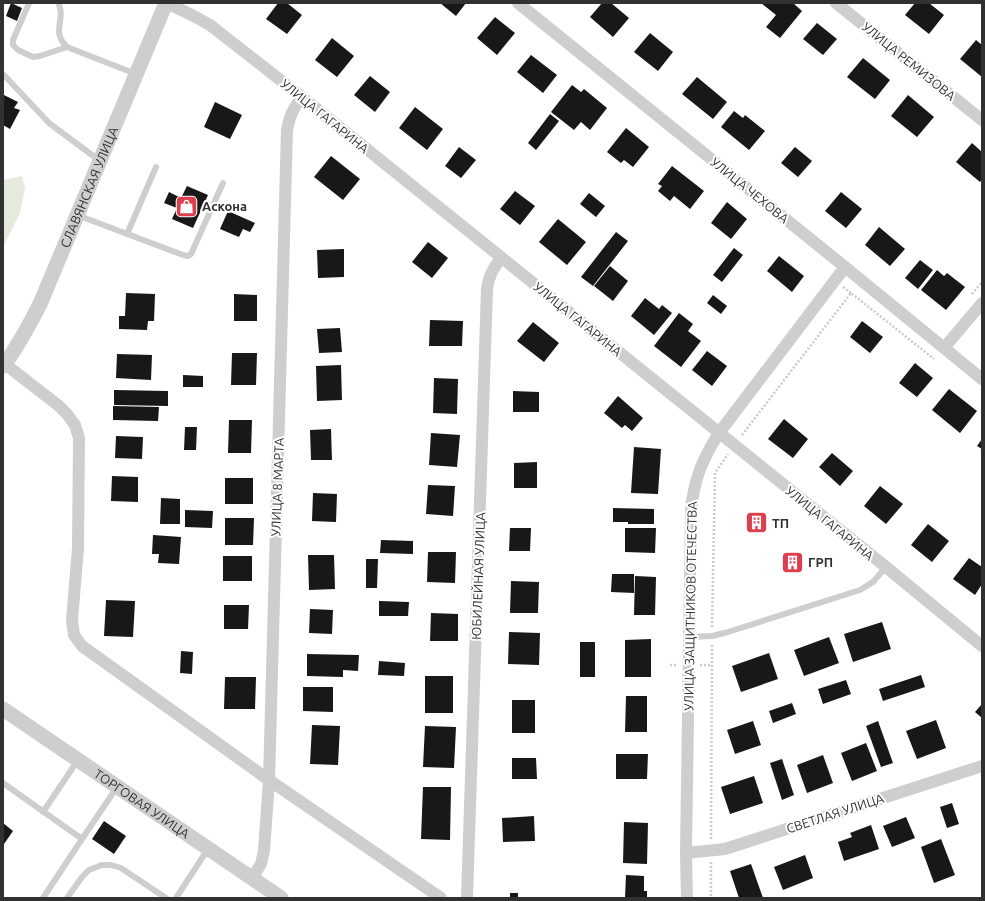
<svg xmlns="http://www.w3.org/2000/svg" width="985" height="901" viewBox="0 0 985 901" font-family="Ubuntu,sans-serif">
	<rect width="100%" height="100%" fill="#fff"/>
	<path fill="#e5eade" d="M22,176L25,188L20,213L3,247V180Z"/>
	<path fill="#181818" d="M11,3L22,8L17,21L6,16Z
		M278,3H287L302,15L287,34L266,19Z
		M440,3H466L456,16Z
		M602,3H611L629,18L613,37L590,17Z
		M761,3H793L802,11L780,38L766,27L776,15Z
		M915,3H929L944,15L929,34L905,15Z
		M495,17L515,33L497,55L477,38Z
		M817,23L837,39L823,55L803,39Z
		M650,33L673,52L658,71L634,52Z
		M332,38L354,56L337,77L315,60Z
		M976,40L982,45V77L960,59Z
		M531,55L557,75L543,93L517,72Z
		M863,58L890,80L875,99L847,77Z
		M370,76L390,92L375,112L354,95Z
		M697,77L727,102L713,119L682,94Z
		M572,85L581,92L584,89L607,108L590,130L581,122L574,130L551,112Z
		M4,95L18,102L14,108L20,110L10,129L3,125V98Z
		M908,95L934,117L917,137L891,116Z
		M215,102L242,115L230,139L204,127Z
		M415,107L443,129L427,150L399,128Z
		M734,111L743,118L745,115L765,131L749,150L721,127Z
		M550,114L559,121L536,150L528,143Z
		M626,128L649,147L633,167L624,160L621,163L607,152Z
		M972,143L982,152V179L980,182L956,162Z
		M459,147L476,160L461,178L445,166Z
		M795,147L812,161L798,177L781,163Z
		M331,156L360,179L343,200L314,177Z
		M672,166L704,191L690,209L674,196L670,201L658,191L662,186L658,184Z
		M187,186L208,195L193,228L172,219L177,208L164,203L169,192L181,198Z
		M515,191L535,206L520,225L500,209Z
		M841,192L862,209L846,228L825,211Z
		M589,193L605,206L596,217L580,204Z
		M727,202L747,219L731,239L711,223Z
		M228,211L255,223L250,232L243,229L239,237L220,229Z
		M558,219L586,242L567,265L539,242Z
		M879,227L905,249L890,266L865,245Z
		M616,232L628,241L593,286L581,277Z
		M428,242L448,258L432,278L412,262Z
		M734,248L743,255L722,282L713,275Z
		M344,249V277L318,278L317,250Z
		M779,256L804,276L792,292L767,271Z
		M920,260L933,270L918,289L905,278Z
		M610,266L628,281L613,301L594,286Z
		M937,270L944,276L947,273L965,287L946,310L921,290Z
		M126,293L155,294L154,321H148L147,330L119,329V316H125Z
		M234,294L257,295V321H234Z
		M713,295L727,306L721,314L707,303Z
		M645,298L659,309L662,305L672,313L654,335L631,316Z
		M679,313L693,324L688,331L701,341L681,367L654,346Z
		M430,320L463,321L462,346H429Z
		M862,321L883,337L870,353L850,337Z
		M533,322L559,343L544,362L517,341Z
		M340,328L342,352L319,353L317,329Z
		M707,351L727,366L712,386L692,370Z
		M232,353H257L256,385H231Z
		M117,354L152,355L151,380L116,378Z
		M915,363L933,378L917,397L899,383Z
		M341,365L342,400L317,401L316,366Z
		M183,375L203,376V387H183Z
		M434,378L458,379L457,414L433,413Z
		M949,389L977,411L960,433L932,410Z
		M114,390L168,391V406L114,405Z
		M513,391L539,392V412H513Z
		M618,396L643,418L632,431L625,425L622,428L604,413Z
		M113,406L159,407L158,421L113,420Z
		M784,419L808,439L793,458L768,439Z
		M229,420H252L251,453H228Z
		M185,427H197L196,450H184Z
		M331,429L332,460H311L310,430Z
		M431,433L460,435L457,467L429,465Z
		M116,436L143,437L142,459L115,458Z
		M982,439V449L977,446Z
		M634,447L661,449L658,494L631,493Z
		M832,453L853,471L840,486L819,467Z
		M537,462V488H514V463Z
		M112,476L138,477V502L111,501Z
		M225,478H253V504H225Z
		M428,485L455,486L453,516L426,514Z
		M880,486L903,504L886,524L864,506Z
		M313,493L337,494L336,522L312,521Z
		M161,498L180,499V524H160Z
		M613,508L654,509V524H628V522H613Z
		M185,510L213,511L212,528L185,527Z
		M757,515L765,521L757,531L749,524Z
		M225,518H254L253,545H225Z
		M928,524L949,541L932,562L911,545Z
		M510,528H531L530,551H509Z
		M625,528H656L655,553L625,552Z
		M153,535L181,537L179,564L158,563L159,554H152Z
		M381,540L413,541V554L380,553Z
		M428,552H456L455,583L427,582Z
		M308,555H334L335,589L309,590Z
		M792,555L799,561L793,569L785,564Z
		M223,556H252V581H223Z
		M969,558L982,567V584L975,595L953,579Z
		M366,559H378L377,588H366Z
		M612,574H634V593L611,592Z
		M635,576L656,577L655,615H634Z
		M511,581L539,582L538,613H510Z
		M106,600L135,601L133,637L104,636Z
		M379,601L409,602L408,616H379Z
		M224,605H249L248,629H224Z
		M310,609L333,610L332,634L309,633Z
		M431,613L458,614V641H430Z
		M882,622L891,649L853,662L844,634Z
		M509,632L540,633L539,665L508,664Z
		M829,637L839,663L804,676L794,650Z
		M651,639V677H625V640Z
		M580,642H595V677H580Z
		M181,651L193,652L192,674L180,673Z
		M769,653L778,679L741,692L732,666Z
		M307,654L359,655L358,671L343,670V677L307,676Z
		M379,661L405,663L404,676L378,675Z
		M921,675L925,687L883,701L879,689Z
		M425,676H453V713H425Z
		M225,677H256L255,709H224Z
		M846,680L851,694L823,704L818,689Z
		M303,687H333V712L303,711Z
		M626,696H647V732H625Z
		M512,700H535V733H512Z
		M792,703L796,714L773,723L769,711Z
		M982,704V718L975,712Z
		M936,720L946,748L917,759L906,731Z
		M753,721L761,745L735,754L727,730Z
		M878,721L893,763L881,767L866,726Z
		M312,725L340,726L338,765L310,764Z
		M425,726L456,727L454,768L423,767Z
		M866,743L877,771L852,781L841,753Z
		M616,754H648L647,779H616Z
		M823,755L833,783L807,793L797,765Z
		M512,758H536L537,779H512Z
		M782,759L794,795L782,800L770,763Z
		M754,776L763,803L730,814L721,787Z
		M423,787H451L450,840L421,839Z
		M952,803L959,824L947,828L940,807Z
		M534,816L535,841L503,842L502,818Z
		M906,817L915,838L892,847L883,826Z
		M104,821L126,836L114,854L92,839Z
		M624,822L648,823L647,864L623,863Z
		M3,823L13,831L4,844L3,843Z
		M871,825L879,849L844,861L838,842L852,837L850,833Z
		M941,839L955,875L934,883L921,847Z
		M805,855L813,878L783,890L774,867Z
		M751,864L763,898H739L730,871Z
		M626,875L644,876V891H647V898H625Z
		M510,893H518V898H510Z"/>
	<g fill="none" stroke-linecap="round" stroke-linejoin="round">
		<path stroke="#cbcbcb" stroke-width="2.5" stroke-dasharray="2 2" stroke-linecap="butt" d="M843,287L851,293
			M972,294L982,282
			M742,435L851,293L934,359
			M712,627L715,473L728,454
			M670,665H677
			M700,665H712
			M711,839L712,644
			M711,862V898"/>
		<path stroke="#cecece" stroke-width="6" d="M29,3L13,40V45L18,50L33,57L40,56L67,47
			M58,3C67,18 50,31 67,47L136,74
			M3,74L49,123L100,161
			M77,215L183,255L188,256L191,254L223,183
			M127,234L156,167
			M689,637L712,636L728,632L860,590L873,582L886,567
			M3,783L82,839
			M43,812L78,760
			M43,898L82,839L117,787
			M67,898L82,877L89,870L102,865H111L121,868L166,898
			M176,898L208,849"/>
		<path stroke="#cecece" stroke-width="12" d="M166,3L192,15L210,25L302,97L886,567L982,646
			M518,3L845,267L982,379
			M836,3L982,120
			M944,348L982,303
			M5,364L59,406L67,414L75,425L79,438L78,548L72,620L74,635L82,646L269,780L441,898
			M686,853L725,849L982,766
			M252,878L261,864L264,851L269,780L287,130C290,115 293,109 302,97
			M467,898L487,289C489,275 493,269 501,258
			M687,898L686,853L691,510C694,479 703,458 719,433L845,267"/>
		<g stroke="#cecece" stroke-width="15">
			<path id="s1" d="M3,366C18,347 29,325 40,304L166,3"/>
			<path id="s2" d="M3,709L281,898"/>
		</g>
	</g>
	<defs>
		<symbol id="shop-square" viewBox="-11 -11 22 22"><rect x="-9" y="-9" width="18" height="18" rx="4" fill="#dc3f4e" stroke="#fff"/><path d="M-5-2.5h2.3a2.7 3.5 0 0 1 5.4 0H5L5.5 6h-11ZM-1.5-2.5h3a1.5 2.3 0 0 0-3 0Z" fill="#fff"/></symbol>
		<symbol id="building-square" viewBox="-11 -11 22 22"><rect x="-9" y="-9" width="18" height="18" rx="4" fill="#dc3f4e" stroke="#fff"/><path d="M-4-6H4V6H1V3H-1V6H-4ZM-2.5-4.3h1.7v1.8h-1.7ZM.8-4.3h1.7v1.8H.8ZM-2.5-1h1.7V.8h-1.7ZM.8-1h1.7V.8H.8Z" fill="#fff"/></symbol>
	</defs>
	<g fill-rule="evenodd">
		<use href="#shop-square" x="174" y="194" width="25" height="25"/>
		<use href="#building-square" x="744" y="510" width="25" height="25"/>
		<use href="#building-square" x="780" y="550" width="25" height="25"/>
	</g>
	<g text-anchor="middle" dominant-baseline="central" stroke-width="4" stroke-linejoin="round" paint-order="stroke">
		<g font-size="13" fill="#313131" stroke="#fff">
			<text transform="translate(909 61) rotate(39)">УЛИЦА РЕМИЗОВА</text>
			<text transform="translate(325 116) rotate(39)">УЛИЦА ГАГАРИНА</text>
			<text stroke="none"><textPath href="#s1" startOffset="199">СЛАВЯНСКАЯ УЛИЦА</textPath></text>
			<text transform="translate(750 190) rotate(39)">УЛИЦА ЧЕХОВА</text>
			<text transform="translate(578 319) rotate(39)">УЛИЦА ГАГАРИНА</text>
			<text transform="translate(277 487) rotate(-88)">УЛИЦА 8 МАРТА</text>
			<text transform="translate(830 523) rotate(39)">УЛИЦА ГАГАРИНА</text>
			<text transform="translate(478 576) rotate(-88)">ЮБИЛЕЙНАЯ УЛИЦА</text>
			<text transform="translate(690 606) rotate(-89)">УЛИЦА ЗАЩИТНИКОВ ОТЕЧЕСТВА</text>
			<text stroke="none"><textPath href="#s2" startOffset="168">ТОРГОВАЯ УЛИЦА</textPath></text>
			<text transform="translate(835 813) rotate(-18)">СВЕТЛАЯ УЛИЦА</text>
		</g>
		<g font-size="13" font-weight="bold" fill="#313131" stroke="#fff" text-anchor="start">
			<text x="202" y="206">Аскона</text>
			<text x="772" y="523">ТП</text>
			<text x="808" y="562">ГРП</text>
		</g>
	</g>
	<rect width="985" height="901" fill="none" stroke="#313131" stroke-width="8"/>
</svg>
